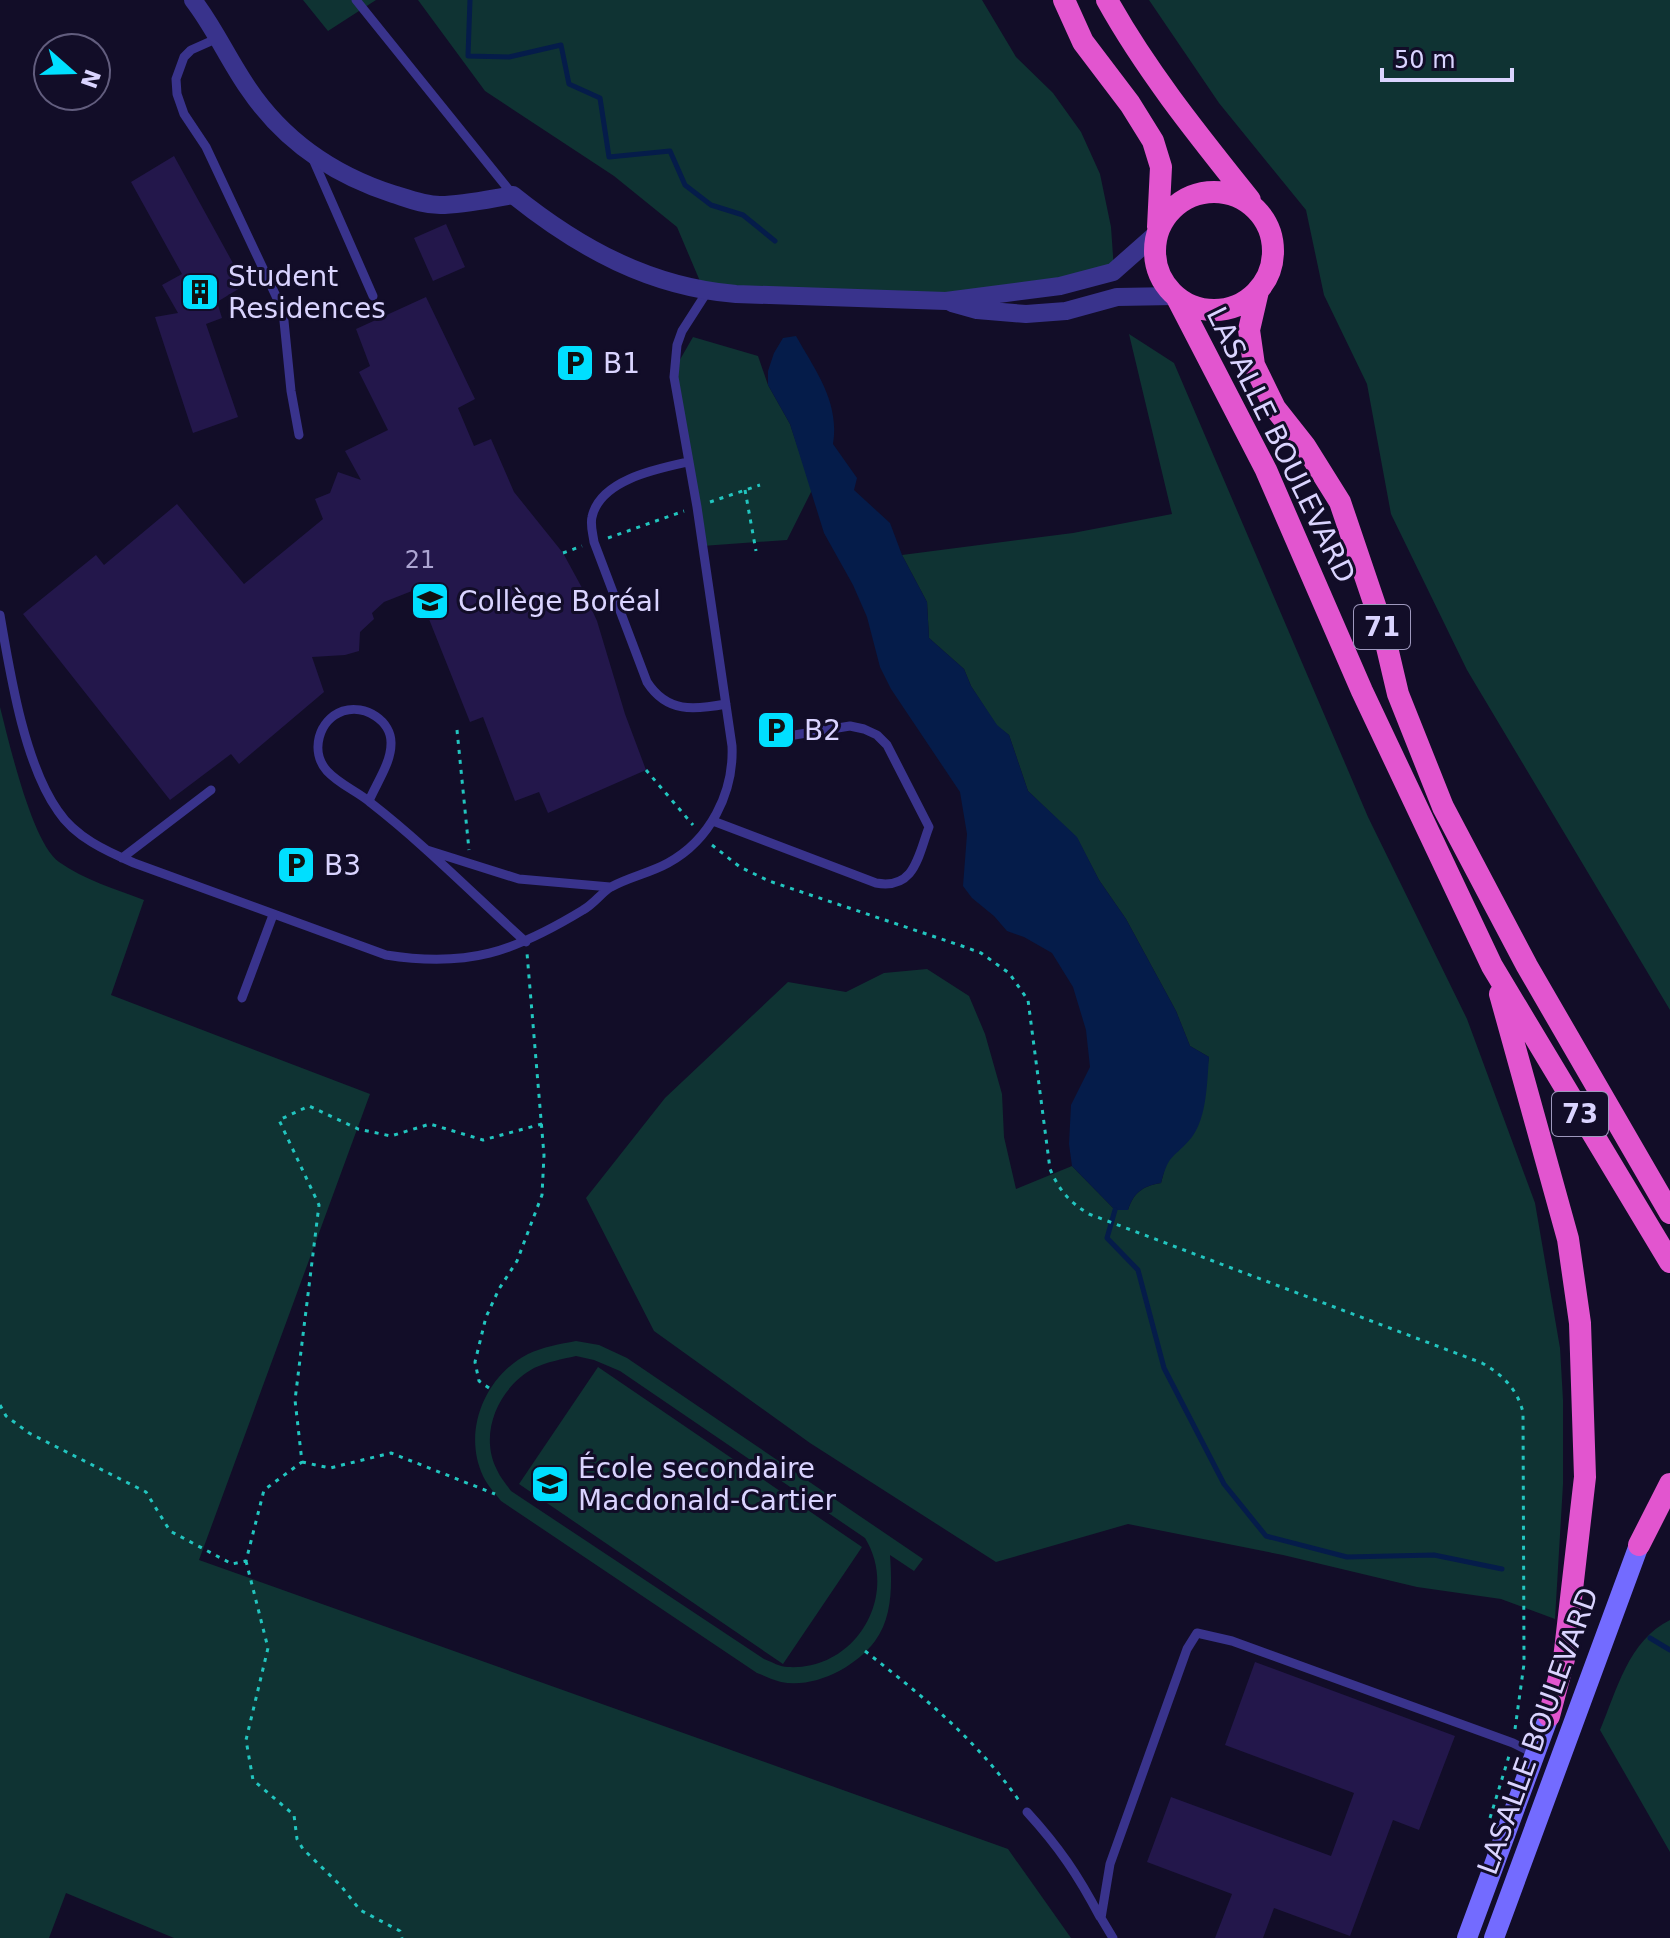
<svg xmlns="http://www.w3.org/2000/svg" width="1670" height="1938" viewBox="0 0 1670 1938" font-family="'DejaVu Sans',sans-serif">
	<rect width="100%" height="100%" fill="#120d28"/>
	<path fill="#0f3333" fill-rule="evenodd" d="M303,0H376L328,31Z
		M418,0H982L1016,57L1053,93L1081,132L1100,174L1111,227L1114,270L1034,292L705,293L677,227L614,176L485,91Z
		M1149,0H1670V1010L1467,670L1391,514L1367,384L1324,295L1306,210L1219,103Z
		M1129,334L1174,363L1368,817L1467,1019L1535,1203L1560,1348L1563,1400V1484L1555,1619L1501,1599L1417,1587L1283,1555L1128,1524L996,1562L810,1443L654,1331L586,1198L665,1098L788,982L846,992L884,973L927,969L969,996L985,1034L1002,1094L1004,1137L1016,1189L1072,1166L1115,1210H1128C1134,1192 1143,1186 1161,1183L1167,1160L1200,1117L1209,1057L1190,1046L1176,1011L1126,919L1099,880L1077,838L1028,791L1009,735L997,726L971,686L964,669L929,638L927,602L902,555L1073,533L1172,514Z
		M693,337L758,356L768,385L790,424L812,490L787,540L702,546L674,370Z
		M0,707C9,742 32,843 59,862C84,880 116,889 144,900L111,995L370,1094L199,1560L1008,1849L1071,1938H174L66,1893L49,1938H0Z
		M576,1341L599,1345L627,1358L923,1559L914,1571L890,1555C892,1583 893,1617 875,1641C856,1667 814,1689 781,1682C773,1680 765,1676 757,1673L501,1501C495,1493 487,1485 483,1476C462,1431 485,1376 528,1354C543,1347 560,1344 576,1341ZM576,1356L594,1360L620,1371L865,1538C900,1595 856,1671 788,1667C780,1667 772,1662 764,1659L511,1491C506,1484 500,1477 497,1470C478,1433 499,1387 534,1368C547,1362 562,1359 576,1356Z
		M598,1367L862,1547L783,1664L519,1484Z
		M1670,1620V1852L1600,1730C1617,1690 1628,1641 1670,1620Z"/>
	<path fill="#051c4a" d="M796,336C815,370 840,402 833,444L857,478L854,490L890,523L902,555L927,602L929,638L964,669L971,686L997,725L1009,735L1028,791L1077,837L1099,880L1126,919L1176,1011L1190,1046L1209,1057C1207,1082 1207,1117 1192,1137C1174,1159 1169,1152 1161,1183C1143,1186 1134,1192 1128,1210H1115L1072,1166L1069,1144L1071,1105L1090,1067L1086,1030L1073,987L1052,953L1024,937L1007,931L994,916L972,898L963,886L967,834L960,792L891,689L880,667L867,617L853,585L824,533L790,424L768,385V371L774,353L783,338Z"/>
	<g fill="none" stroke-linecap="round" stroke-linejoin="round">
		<path stroke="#051c4a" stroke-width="5" d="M470,0L468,56L509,57L561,45L569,84L600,98L609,157L670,151L685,185L711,205L743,215L775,241
			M1115,1210L1107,1238L1138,1270L1164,1368L1224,1484L1266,1536L1347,1557L1434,1555L1502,1569
			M1650,1638L1670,1650"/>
	</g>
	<path fill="#23174b" d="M174,156L245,285L217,302L222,318L206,324L238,417L193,433L155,317L178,313L162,285L182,274L131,182Z
		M446,224L465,267L433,281L414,238Z
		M426,297L475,399L458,408L474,446L491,439L514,492L563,553L581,586L597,621L625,714L646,770L548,813L539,792L515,801L483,717L470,722L417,589L384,602L372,613L374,619L360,632L359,651L345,655L312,657L324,692L239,764L231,754L170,800L23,614L96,555L104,565L177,504L244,584L323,519L315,499L330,493L338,472L361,480L345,451L388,430L359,372L370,366L356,329Z
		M1255,1662L1455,1736L1419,1830L1393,1820L1350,1936L1274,1908L1263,1938H1215L1232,1894L1147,1862L1171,1797L1331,1856L1354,1793L1225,1745Z"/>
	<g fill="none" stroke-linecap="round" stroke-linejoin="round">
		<path stroke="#22c5bf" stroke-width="3" stroke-dasharray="4 6" stroke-linecap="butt" d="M745,490L756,551
			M710,502L760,485
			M608,538L684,511
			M563,553L582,546
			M457,730L469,850
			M646,770L693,825
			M712,845L740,867L769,881L962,946L981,953L1009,973L1028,1000L1050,1169C1059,1190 1069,1202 1089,1214L1482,1363C1503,1375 1517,1389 1523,1412L1524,1664L1515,1729
			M489,1388L479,1381L475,1362L486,1317L499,1289L517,1261L542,1195L544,1155L527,953
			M0,1405L6,1416L29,1433L146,1492L170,1531L232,1564L246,1561L264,1490L302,1462L295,1400L319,1205L279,1120L309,1106L358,1129L391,1136L430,1124L483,1140L542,1124
			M302,1462L330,1468L391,1453L495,1494
			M246,1561L268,1648L246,1740L253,1780L294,1815L297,1839L303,1849L341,1886L360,1910L400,1931L402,1938
			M865,1651C925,1698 976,1739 1020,1802
			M1490,1818L1509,1756"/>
		<path stroke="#39338c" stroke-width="9" d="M356,0L513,195
			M218,38L191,50L184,57L176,79L177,94L184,114L206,147L283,311L291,391L299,435
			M312,157L373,296
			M688,462C656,469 600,480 592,517C590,525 593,534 594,542L647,682C667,713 694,710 726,704
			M0,615C10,673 24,763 58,811C75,837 106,851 134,863L386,955C468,968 514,952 583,910C594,904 601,893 611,887C629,877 650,873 668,863C710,840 734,793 732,746L697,507L674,377L677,345L682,331L707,292
			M369,801C376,784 391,763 391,744C392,721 365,704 343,711C318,720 310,752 327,771C340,785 357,791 371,803C425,845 475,896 526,942
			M713,821L876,883C915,890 918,856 929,827L887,745L877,735L864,729L850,726L782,737
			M427,850L519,879L610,887
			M122,858L211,790
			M242,998L273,915
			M1027,1812C1059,1847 1078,1875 1100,1917
			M1113,1938L1101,1918L1110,1864L1187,1649L1197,1633L1232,1641L1513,1743L1535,1754"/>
		<path stroke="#39338c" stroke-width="18" d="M193,0C214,27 228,59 248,88C283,140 334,175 393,194C409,199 424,205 440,205C464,205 489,199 513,195C579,248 650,287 736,294L946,301L1060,286L1113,272L1156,234
			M952,303L977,310L1026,314L1066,311L1117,297L1174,296"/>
		<path stroke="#736bff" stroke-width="20" d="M1467,1938L1549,1716
			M1494,1938L1639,1545"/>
		<path stroke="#e255cf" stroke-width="22" d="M1064,0L1083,42L1130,104L1153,141L1161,167L1158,227
			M1107,0C1147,72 1199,136 1250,200
			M1155 251a59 59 0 1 1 118 0a59 59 0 1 1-118 0Z
			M1258,291L1249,330L1254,365L1275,408L1305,446L1340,502L1382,626L1398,694L1443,807L1527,966L1670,1213
			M1177,298L1266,470L1362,691L1492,966L1670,1262
			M1500,994L1568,1239L1580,1323L1585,1477L1564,1659L1549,1716
			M1639,1545L1670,1484"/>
	</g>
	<defs>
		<symbol id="building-square" viewBox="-11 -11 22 22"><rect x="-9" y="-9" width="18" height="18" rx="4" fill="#00dfff" stroke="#120d28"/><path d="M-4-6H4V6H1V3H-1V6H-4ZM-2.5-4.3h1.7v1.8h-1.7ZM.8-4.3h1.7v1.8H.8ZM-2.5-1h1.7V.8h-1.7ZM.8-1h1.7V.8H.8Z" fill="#111"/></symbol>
		<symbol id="parking-square" viewBox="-11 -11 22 22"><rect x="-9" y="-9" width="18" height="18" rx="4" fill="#00dfff" stroke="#120d28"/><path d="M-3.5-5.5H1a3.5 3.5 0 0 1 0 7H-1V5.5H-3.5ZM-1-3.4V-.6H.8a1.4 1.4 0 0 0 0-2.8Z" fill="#111"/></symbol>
		<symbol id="university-square" viewBox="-11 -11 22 22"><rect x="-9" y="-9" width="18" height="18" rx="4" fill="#00dfff" stroke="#120d28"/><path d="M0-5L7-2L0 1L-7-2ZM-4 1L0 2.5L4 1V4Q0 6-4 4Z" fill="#111"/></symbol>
		<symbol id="school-square" viewBox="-11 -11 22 22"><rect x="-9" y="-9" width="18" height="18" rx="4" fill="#00dfff" stroke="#120d28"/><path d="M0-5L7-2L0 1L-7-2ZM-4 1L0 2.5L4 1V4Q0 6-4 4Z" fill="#111"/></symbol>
	</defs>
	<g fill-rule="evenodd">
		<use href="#building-square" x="178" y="270" width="44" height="44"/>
		<use href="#parking-square" x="553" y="341" width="44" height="44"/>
		<use href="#university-square" x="408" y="579" width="44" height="44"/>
		<use href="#parking-square" x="754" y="708" width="44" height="44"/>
		<use href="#parking-square" x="274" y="843" width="44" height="44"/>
		<use href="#school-square" x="528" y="1462" width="44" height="44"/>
	</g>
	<g text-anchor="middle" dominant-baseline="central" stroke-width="6" stroke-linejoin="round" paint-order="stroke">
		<g font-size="24" fill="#aca5d2">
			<text x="420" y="560">21</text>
		</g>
		<g fill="#120d28" stroke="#9e98be" stroke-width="2">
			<rect x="1354" y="605" width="56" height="44" rx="6"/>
			<rect x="1552" y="1092" width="56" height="44" rx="6"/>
		</g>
		<g font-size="26" font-weight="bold" fill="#dad4ff">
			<text x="1382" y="627">71</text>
			<text x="1580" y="1114">73</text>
		</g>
		<g font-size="28" fill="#dad4ff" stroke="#120d28" text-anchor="start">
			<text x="228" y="276">Student<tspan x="228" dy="32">Residences</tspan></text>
			<text x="603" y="363">B1</text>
			<text x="458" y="601">Collège Boréal</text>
			<text x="804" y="730">B2</text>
			<text x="324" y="865">B3</text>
			<text x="578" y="1468">École secondaire<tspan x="578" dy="32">Macdonald-Cartier</tspan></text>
		</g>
		<g font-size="28" fill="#dad4ff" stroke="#120d28">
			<text transform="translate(1281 445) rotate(64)">LASALLE BOULEVARD</text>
			<text transform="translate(1538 1731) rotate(-70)">LASALLE BOULEVARD</text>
		</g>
	</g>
	<g transform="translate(72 72) rotate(110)"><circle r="38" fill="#120d28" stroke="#625d7e" stroke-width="2"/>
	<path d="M0-6L14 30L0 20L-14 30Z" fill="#00dfff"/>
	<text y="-12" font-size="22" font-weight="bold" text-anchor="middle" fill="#dad4ff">N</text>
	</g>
	<path d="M1382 68v12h130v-12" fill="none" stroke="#dad4ff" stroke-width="4"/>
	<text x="1394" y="68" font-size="24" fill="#dad4ff" stroke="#120d28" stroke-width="6" paint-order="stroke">50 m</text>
</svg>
